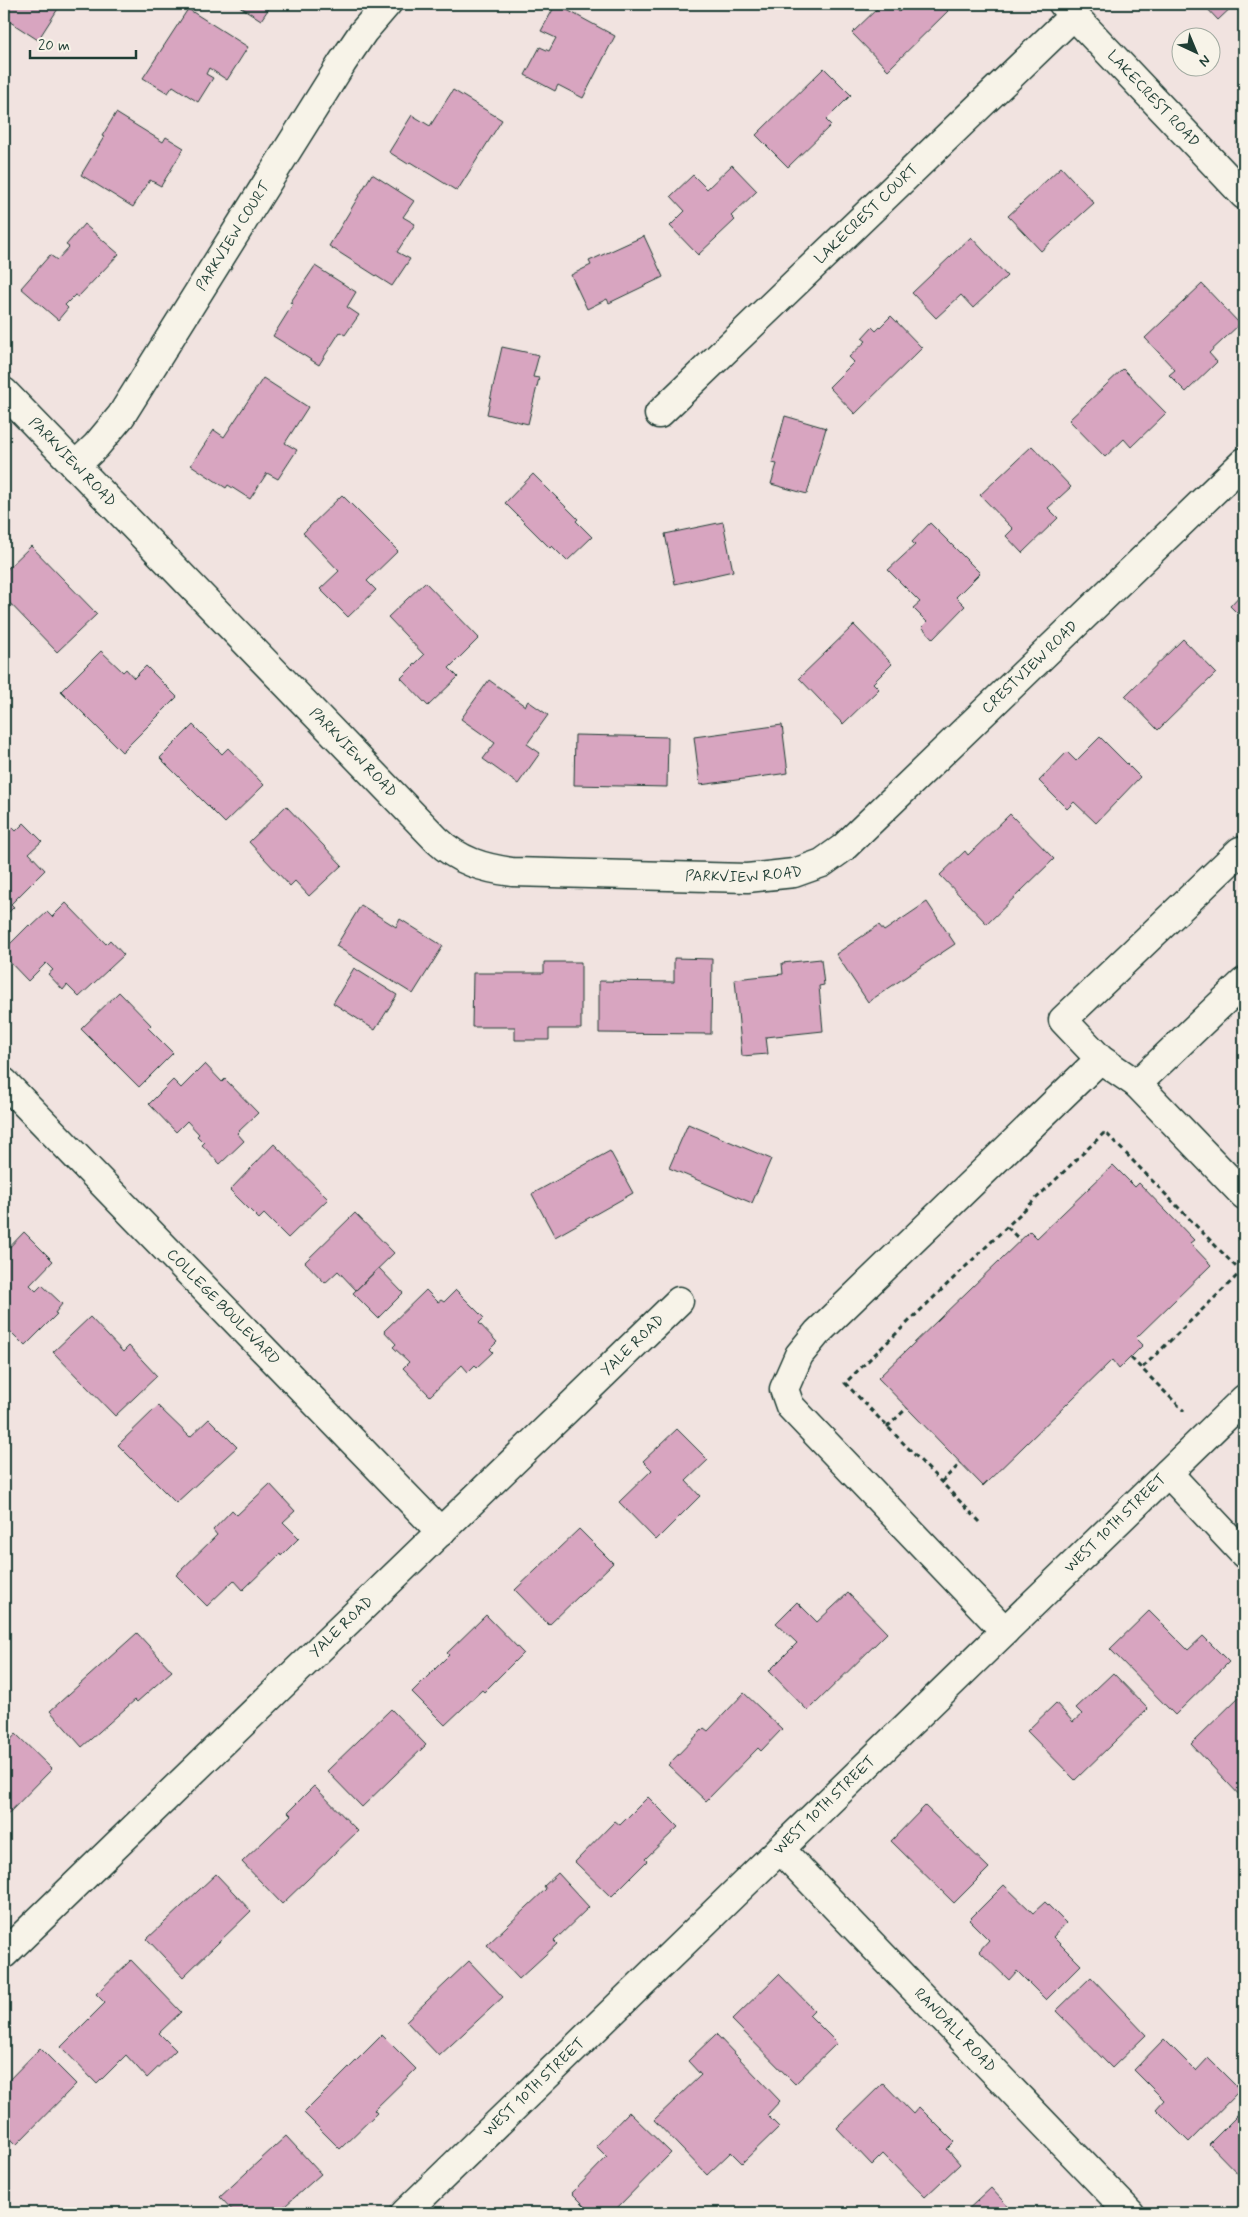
<svg xmlns="http://www.w3.org/2000/svg" width="1248" height="2217" viewBox="0 0 1248 2217" font-family="Mynerve,sans-serif">
	<rect width="100%" height="100%" fill="#f1e3e0"/>
	<filter id="ink" filterUnits="userSpaceOnUse"><feTurbulence type="fractalNoise" baseFrequency=".02" numOctaves="2"/><feDisplacementMap in="SourceGraphic" scale="10" xChannelSelector="R" yChannelSelector="G"/><feConvolveMatrix kernelMatrix="1 2 1 2 8 2 1 2 1" color-interpolation-filters="sRGB"/></filter>
	<g filter="url(#ink)">
		<path fill="#d8a5c0" stroke="#1f3d34" d="M4,4H61L38,40L4,18Z
			M236,4H272L261,20Z
			M556,4L615,36L583,98L558,85L555,91L525,75L540,47L549,51L556,38L541,31Z
			M882,4H891L899,12L907,4H941L948,11L888,70L852,33Z
			M1203,4H1235L1218,20Z
			M188,9L248,47L227,80L209,68L206,74L213,78L198,102L173,86L168,93L143,78Z
			M824,68L851,95L826,120L831,125L788,167L756,135Z
			M453,90L502,120L457,191L410,162L408,164L389,152L412,115L430,126Z
			M116,113L163,142L166,137L184,148L161,186L150,180L133,207L81,175L104,137L102,136Z
			M732,165L757,191L731,216L735,220L698,255L670,226L685,211L671,196L693,175L707,189Z
			M1061,167L1094,203L1041,251L1008,216Z
			M372,174L414,201L403,217L415,224L397,252L410,259L392,286L329,246Z
			M84,224L119,254L78,297L75,295L65,305L68,308L58,320L21,288L50,255L57,260L69,247L66,245Z
			M644,236L663,277L609,303L607,299L587,309L571,275L591,265L589,261Z
			M971,237L1007,276L973,308L961,295L936,318L912,293Z
			M315,266L356,292L347,307L359,315L345,335L340,332L319,365L273,336L293,304L290,303Z
			M1202,284L1240,324L1209,353L1217,362L1186,392L1169,375L1175,370L1145,338Z
			M891,316L922,348L855,414L829,387L854,362L849,357L866,341L862,338L872,327L876,331Z
			M502,347L539,355L533,377L539,378L528,424L487,414Z
			M1123,369L1166,413L1131,447L1124,439L1105,457L1069,420Z
			M263,378L308,407L285,443L297,450L278,479L267,473L250,499L228,485L226,488L191,465L214,430L224,437Z
			M785,416L826,428L807,494L771,484L777,464L772,463Z
			M1032,446L1071,487L1048,508L1058,518L1022,553L1006,536L1013,529L980,495Z
			M533,474L578,519L576,521L592,537L567,561L552,546L550,548L505,503Z
			M342,495L398,551L367,581L376,590L348,617L320,589L339,571L303,533Z
			M4,517L10,524L4,529Z
			M723,522L733,571L675,584L665,534Z
			M930,523L980,573L956,597L965,606L933,639L922,627L927,622L913,608L920,602L888,570L915,545L912,542Z
			M31,546L97,614L57,652L4,597V572Z
			M425,582L479,638L449,668L458,677L428,706L401,678L424,655L388,617Z
			M1244,591V620L1230,606Z
			M854,625L892,664L873,683L879,689L843,724L799,678Z
			M1183,639L1216,673L1158,730L1125,696Z
			M101,651L123,672L126,669L134,678L146,666L177,697L122,752L61,691Z
			M489,680L525,706L528,701L548,715L527,744L540,753L518,784L483,759L495,743L461,719Z
			M193,725L222,754L228,748L264,785L225,823L160,758Z
			M782,725L788,773L700,785L694,737Z
			M575,735L668,737L667,787L574,785Z
			M1100,737L1140,777L1096,823L1074,802L1067,809L1039,781L1067,752L1076,761Z
			M286,806L342,865L309,896L295,881L290,886L249,842Z
			M1010,814L1054,859L987,924L940,875L965,851L968,855Z
			M4,819L16,831L24,823L42,841L29,853L45,870L11,904L14,907L4,917Z
			M927,902L955,944L868,1002L836,954L879,925L884,931Z
			M66,903L106,944L110,940L124,955L79,997L67,985L63,990L48,974L53,970L46,963L28,981L4,956V950L29,925L31,927L47,912L52,917Z
			M361,905L396,927L400,919L443,946L413,994L336,946Z
			M674,958L712,959L711,1034L599,1033V981L674,982Z
			M821,959L824,985L819,986L823,1031L766,1037L768,1054L742,1056L735,979L783,974L782,963Z
			M544,962H581V1029H549V1040H515V1027H472L473,973H544Z
			M354,968L397,995L375,1030L333,1003Z
			M119,992L151,1025L148,1028L173,1053L139,1087L81,1029Z
			M205,1064L222,1082L225,1079L258,1113L237,1133L244,1141L220,1164L202,1145L204,1143L197,1136L199,1134L187,1121L176,1132L149,1104L173,1080L181,1088Z
			M688,1124L771,1159L752,1203L669,1168Z
			M274,1144L328,1199L288,1238L264,1214L259,1219L230,1190Z
			M610,1151L633,1193L555,1237L532,1194Z
			M1113,1165L1135,1187L1139,1183L1194,1240L1190,1243L1211,1265L1136,1338L1143,1345L1119,1369L1112,1360L983,1486L878,1378L1030,1231L1037,1238Z
			M355,1213L394,1253L356,1290L338,1271L325,1283L305,1262Z
			M24,1232L53,1261L30,1285L36,1291L42,1285L62,1304L55,1313L57,1314L25,1346L4,1325V1253Z
			M379,1268L403,1293L378,1318L353,1293Z
			M426,1290L438,1302L441,1300L444,1302L456,1290L484,1318L479,1323L497,1342L490,1349L493,1352L477,1367L475,1365L468,1372L462,1365L430,1396L403,1368L409,1362L393,1347L396,1344L384,1331Z
			M90,1317L123,1352L129,1346L157,1376L115,1416L53,1352Z
			M158,1406L190,1437L209,1419L237,1447L176,1503L118,1445Z
			M677,1429L708,1460L686,1481L700,1496L656,1540L619,1502L652,1470L643,1461Z
			M270,1484L295,1511L283,1522L299,1538L281,1556L280,1554L243,1590L234,1580L207,1606L176,1575L217,1535L213,1530L232,1510L237,1515Z
			M579,1529L613,1563L549,1625L515,1590Z
			M848,1593L887,1633L808,1711L769,1671L797,1643L776,1623L797,1602L817,1622Z
			M1149,1611L1188,1650L1203,1636L1229,1662L1175,1715L1110,1649Z
			M486,1615L523,1653L484,1692L482,1690L445,1725L412,1692L449,1655L447,1653Z
			M137,1633L172,1671L137,1702L135,1700L82,1747L50,1711Z
			M1113,1673L1148,1709L1075,1780L1027,1731L1056,1703L1073,1722L1082,1714L1076,1708Z
			M1244,1692V1800L1191,1744Z
			M744,1693L782,1729L761,1751L758,1748L706,1801L668,1765L704,1728L708,1731Z
			M391,1709L426,1745L362,1807L327,1771Z
			M16,1734L52,1769L5,1817L4,1747Z
			M314,1786L358,1831L282,1904L242,1862L291,1815L288,1812Z
			M648,1797L678,1827L645,1859L647,1861L611,1897L575,1862L615,1821L620,1825Z
			M925,1806L989,1868L954,1903L891,1841Z
			M558,1873L589,1907L554,1941L557,1944L519,1979L487,1945L546,1889L544,1886Z
			M216,1874L251,1911L183,1977L147,1939Z
			M1004,1885L1033,1913L1045,1902L1066,1923L1053,1937L1081,1965L1046,2000L1017,1971L1009,1980L979,1951L989,1940L969,1920Z
			M131,1960L181,2012L159,2033L176,2050L147,2078L126,2055L97,2084L61,2047L105,2003L96,1994Z
			M469,1961L503,1997L439,2056L406,2021Z
			M779,1974L814,2010L809,2015L837,2043L795,2084L732,2020Z
			M1091,1977L1146,2035L1112,2068L1056,2011Z
			M716,2034L780,2101L767,2115L779,2127L742,2163L731,2152L707,2175L654,2120L701,2075L688,2061Z
			M382,2035L416,2069L374,2110L377,2113L340,2149L304,2113Z
			M1164,2039L1196,2071L1208,2058L1240,2090L1189,2142L1156,2109L1164,2100L1134,2070Z
			M40,2048L76,2084L16,2145L4,2133V2085Z
			M883,2083L913,2114L919,2107L954,2142L947,2149L960,2164L925,2197L883,2154L872,2165L837,2128Z
			M1244,2109V2180L1209,2144Z
			M629,2112L671,2153L612,2213H592L572,2193L607,2157L596,2146Z
			M286,2136L321,2174L277,2213H235L220,2197Z
			M991,2188L1014,2213H964Z"/>
		<g fill="none" stroke-linecap="round" stroke-linejoin="round">
			<defs>
				<g id="minor">
					<path id="s1" d="M1063,4L1244,195"/>
					<path id="s2" d="M4,392L437,840C459,861 483,868 512,872L747,878L794,873L822,863L843,848L1244,462"/>
					<path id="s3" d="M659,414L1074,15"/>
					<path id="s4" d="M75,466L96,446L121,416L342,63L363,32L387,4"/>
					<path d="M1244,855L1240,851L1063,1020L1100,1059L1137,1084L1244,1195"/>
					<path id="s5" d="M4,1082L441,1532"/>
					<path d="M1137,1084L1244,982"/>
					<path d="M1168,1473L1244,1554"/>
					<path d="M1005,1631L790,1406L784,1389L799,1355L817,1333L1100,1059"/>
					<path id="s6" d="M780,1849L1130,2213"/>
					<path id="s7" d="M4,1954L679,1301"/>
					<path id="s8" d="M405,2213L1244,1399"/>
				</g>
			</defs>
			<use href="#minor" stroke="#1f3d34" stroke-width="31"/>
			<path stroke="#1f3d34" stroke-width="3" stroke-dasharray="5 4" stroke-linecap="butt" d="M1007,1227L1020,1240
				M1131,1358L1184,1411
				M887,1427L907,1408
				M941,1482L961,1463
				M980,1522L845,1383L1105,1132L1241,1272L1142,1368"/>
			<use href="#minor" stroke="#f7f3e8" stroke-width="28"/>
		</g>
	</g>
	<g text-anchor="middle" dominant-baseline="central" stroke-width="4.5" stroke-linejoin="round" paint-order="stroke">
		<g font-size="15" fill="#1f3d34" stroke="#f7f3e8">
			<text stroke="none"><textPath href="#s1" startOffset="131">LAKECREST ROAD</textPath></text>
			<text stroke="none"><textPath href="#s3" startOffset="288">LAKECREST COURT</textPath></text>
			<text stroke="none"><textPath href="#s4" startOffset="280">PARKVIEW COURT</textPath></text>
			<text stroke="none"><textPath href="#s2" startOffset="98">PARKVIEW ROAD</textPath></text>
			<text stroke="none"><textPath href="#s2" startOffset="1304">CRESTVIEW ROAD</textPath></text>
			<text stroke="none"><textPath href="#s2" startOffset="502">PARKVIEW ROAD</textPath></text>
			<text stroke="none"><textPath href="#s2" startOffset="938">PARKVIEW ROAD</textPath></text>
			<text stroke="none"><textPath href="#s5" startOffset="314">COLLEGE BOULEVARD</textPath></text>
			<text stroke="none"><textPath href="#s7" startOffset="875">YALE ROAD</textPath></text>
			<text stroke="none"><textPath href="#s8" startOffset="990">WEST 10TH STREET</textPath></text>
			<text stroke="none"><textPath href="#s7" startOffset="470">YALE ROAD</textPath></text>
			<text stroke="none"><textPath href="#s8" startOffset="585">WEST 10TH STREET</textPath></text>
			<text stroke="none"><textPath href="#s6" startOffset="252">RANDALL ROAD</textPath></text>
			<text stroke="none"><textPath href="#s8" startOffset="180">WEST 10TH STREET</textPath></text>
		</g>
	</g>
	<rect width="1248" height="2217" fill="none" stroke="#f7f3e8" stroke-width="20"/>
	<rect x="10" y="10" width="1228" height="2197" fill="none" stroke="#1f3d34" stroke-width="2" filter="url(#ink)"/>
	<g transform="translate(1196 52) rotate(136)"><circle r="24" fill="#f7f3e8" stroke="#a1aaa0"/>
	<path d="M0-4L9 19L0 12L-9 19Z" fill="#1f3d34"/>
	<text y="-8" font-size="14" font-weight="bold" text-anchor="middle" fill="#1f3d34">N</text>
	</g>
	<path d="M30 50v8h106v-8" fill="none" stroke="#1f3d34" stroke-width="2.5"/>
	<text x="38" y="50" font-size="15" fill="#1f3d34" stroke="#f7f3e8" stroke-width="4" paint-order="stroke">20 m</text>
</svg>
